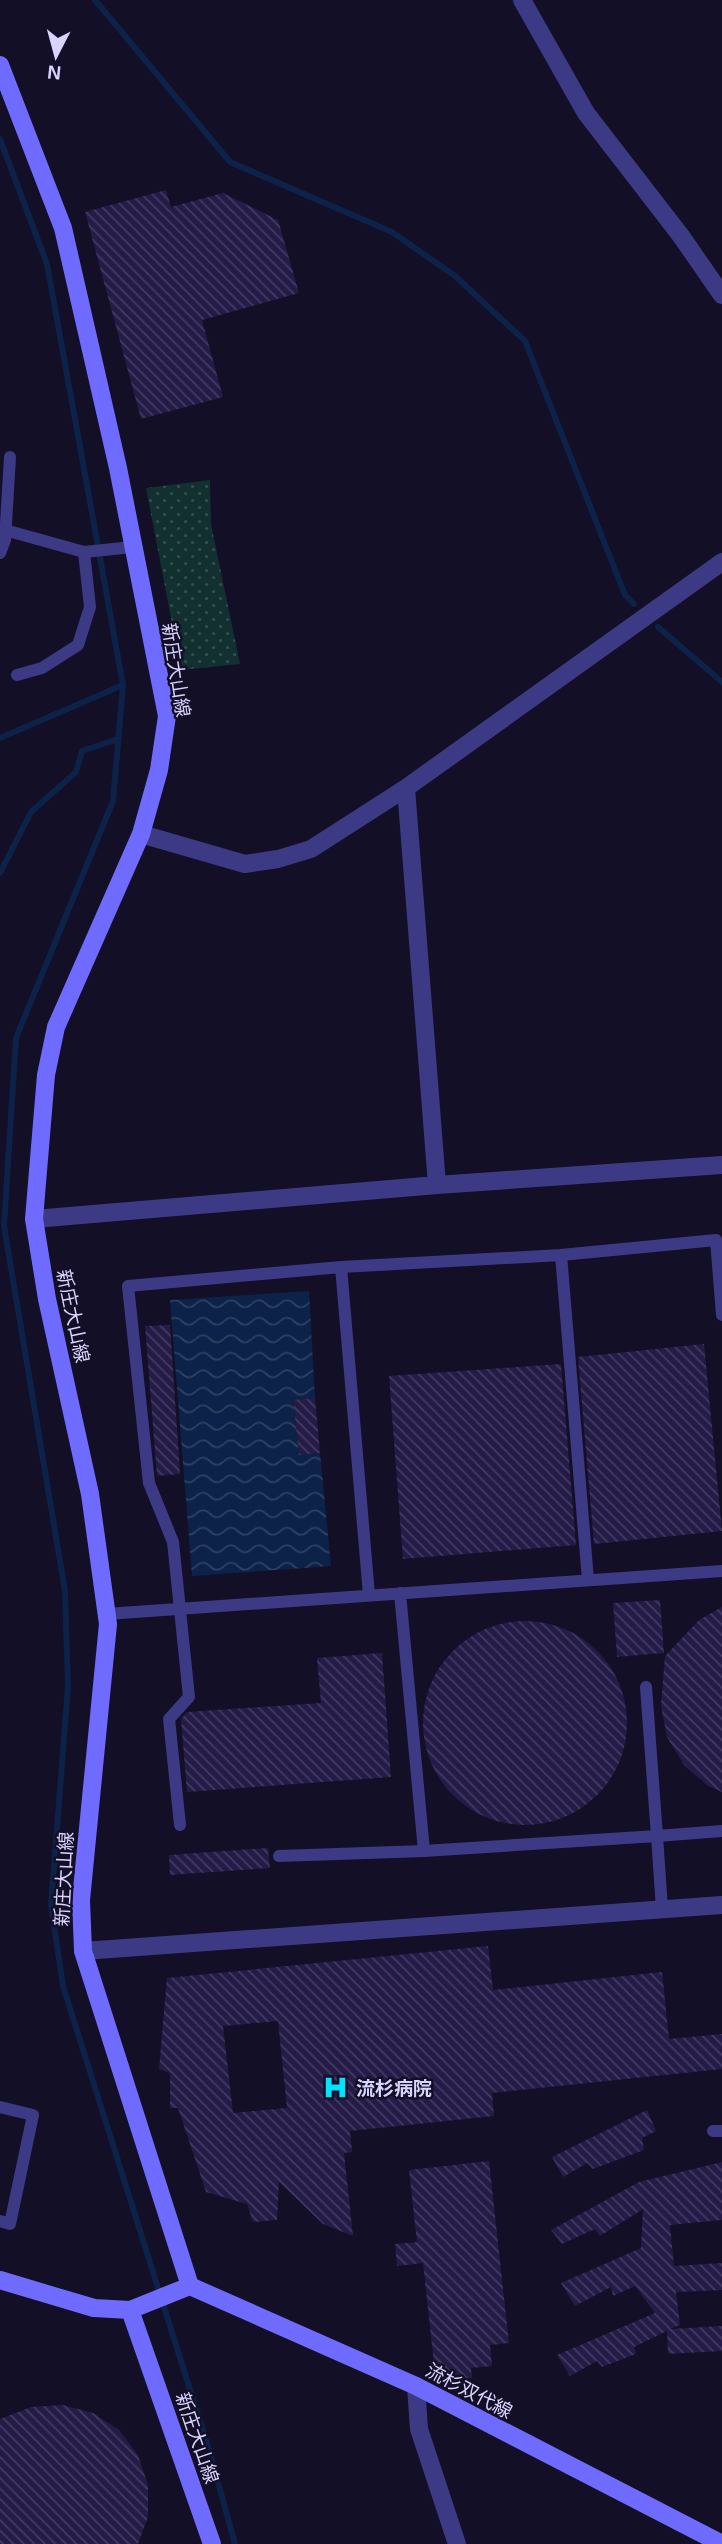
<svg xmlns="http://www.w3.org/2000/svg" width="722" height="2544" viewBox="0 0 722 2544" font-family="Arial,'Noto Sans JP',sans-serif">
	<defs>
		<pattern id="grass-dots" width="8" height="8" patternUnits="userSpaceOnUse" patternTransform="scale(1.75)"><rect width="8" height="8" fill="#12302f"/><path d="M2 2h.1M6 6h.1" fill="none" stroke="#344d4e" stroke-width="1.8" stroke-linecap="round"/></pattern>
		<pattern id="water-waves" width="16" height="10" patternUnits="userSpaceOnUse" patternTransform="scale(1.75)"><rect width="16" height="10" fill="#0c2248"/><path d="M0 5q4-4 8 0t8 0" fill="none" stroke="#2f4163"/></pattern>
		<pattern id="building-back-hatch" width="6" height="6" patternUnits="userSpaceOnUse" patternTransform="scale(1.75)"><rect width="6" height="6" fill="#241b47"/><path d="M-1 5l2 2M0 0l6 6M5-1l2 2" fill="none" stroke="#433b63"/></pattern>
	</defs>
	<rect width="100%" height="100%" fill="#130f26"/>
	<path fill="url(#grass-dots)" d="M210,480L211,524L240,664L181,670L146,488Z"/>
	<path fill="url(#water-waves)" d="M309,1291L315,1398L293,1401L299,1454L320,1453L331,1566L192,1576L170,1300Z"/>
	<g fill="none" stroke-linecap="round" stroke-linejoin="round">
		<path stroke="#0c2248" stroke-width="6" d="M95,0L230,162L392,232L455,276L525,341L625,595L634,604
			M0,139L47,264L123,685L113,801L16,1038L4,1226L65,1591L68,1687L51,1905L63,1986L210,2453L235,2544
			M658,627L722,682
			M0,738L123,685
			M0,873L31,812L76,772L82,751L118,739"/>
	</g>
	<path fill="url(#building-back-hatch)" fill-rule="evenodd" d="M166,190L171,207L223,193L278,220L299,293L202,320L223,397L141,419L85,212Z
		M170,1325L180,1474L157,1476L145,1326Z
		M704,1344L722,1531L594,1544L578,1357Z
		M561,1364L576,1545L403,1559L389,1376Z
		M315,1398L320,1453L299,1455L293,1400Z
		M660,1600L664,1653L617,1657L613,1603Z
		M722,1607V1792L708,1786L684,1765L667,1737L661,1706L665,1656L699,1620Z
		M423 1723a102 102 0 1 1 204 0a102 102 0 1 1-204 0Z
		M382,1653L391,1777L187,1792L181,1719L187,1712L321,1703L317,1658Z
		M268,1848L270,1868L170,1875L169,1855Z
		M488,1946L493,1990L662,1972L669,2039L722,2034V2069L492,2093L494,2116L350,2131L352,2152L344,2153L353,2236L323,2224L279,2182L277,2220L253,2222L247,2204L206,2192L178,2108H170V2073L159,2069L167,1978ZM278,2021L287,2108L233,2113L223,2026Z
		M647,2110L656,2131L642,2138L644,2150L593,2169L587,2163L563,2177L552,2157Z
		M489,2161L509,2343L490,2345L492,2366L471,2368L472,2378L436,2382L423,2263L397,2266L395,2244L417,2242L409,2170Z
		M722,2162V2220L670,2225L674,2266L722,2263V2290L676,2292L680,2325L670,2329L722,2326V2351L668,2354L667,2331L634,2347L636,2354L602,2367L597,2361L570,2376L557,2355L655,2313L635,2286L613,2296L611,2287L575,2306L561,2283L641,2248L643,2209L600,2236L595,2229L562,2244L551,2230L639,2182Z
		M63,2405L93,2413L119,2430L138,2455L148,2485V2517L138,2544H0V2419L31,2407Z"/>
	<g fill="none" stroke-linecap="round" stroke-linejoin="round">
		<path stroke="#3d3a85" stroke-width="12" d="M5,530L84,552
			M0,553L5,540L10,457
			M17,675L42,668L78,645L90,607L84,552L133,547
			M561,1255L716,1240L722,1315
			M341,1267L561,1255L588,1580
			M106,1614L722,1571
			M180,1825L169,1719L189,1697L173,1542L149,1483L128,1286L341,1267L369,1595
			M424,1851L657,1836L646,1687
			M279,1856L424,1851L400,1593
			M662,1909L657,1836L722,1831
			M0,2107L33,2115L10,2224L0,2221
			M713,2131H722"/>
		<path stroke="#3d3a85" stroke-width="18" d="M522,0L586,113L681,236L722,295
			M406,788L437,1185
			M141,834L245,864L278,859L311,849L406,788L722,562
			M34,1219L437,1185L722,1165
			M83,1951L722,1905
			M416,2386L419,2429L457,2544"/>
		<path stroke="#6f6bff" stroke-width="18" d="M0,65L63,228L118,468L167,716L159,770L141,834L56,1027L46,1075L34,1219L47,1299L90,1494L108,1624L81,1900L83,1951L190,2286
			M0,2280L94,2308L130,2310L190,2286
			M190,2286L416,2386L722,2544
			M130,2310L212,2544"/>
	</g>
	<defs>
		<symbol id="hospital-bare" viewBox="-9 -9 18 18"><path d="M-5-5h3v3.5h4V-5h3V5h-3V1.5h-4V5h-3Z" fill="#00e5ff" stroke="#130f26" stroke-width="2.5" paint-order="stroke"/></symbol>
	</defs>
	<g fill-rule="evenodd">
		<use href="#hospital-bare" x="318" y="2070" width="35" height="35"/>
	</g>
	<g text-anchor="middle" dominant-baseline="central" stroke-width="5" stroke-linejoin="round" paint-order="stroke">
		<g font-size="19" fill="#d9d4ff" stroke="#130f26">
			<text transform="translate(176 670) rotate(81)">新庄大山線</text>
			<text transform="translate(73 1316) rotate(78)">新庄大山線</text>
			<text transform="translate(64 1879) rotate(-87)">新庄大山線</text>
			<text transform="translate(469 2391) rotate(28)">流杉双代線</text>
			<text transform="translate(197 2438) rotate(71)">新庄大山線</text>
		</g>
		<g font-size="19" font-weight="bold" fill="#d9d4ff" stroke="#130f26" text-anchor="start">
			<text x="356" y="2088">流杉病院</text>
		</g>
	</g>
	<g transform="translate(56 56) rotate(186)" stroke="#130f26" stroke-width="5" paint-order="stroke">
	<path d="M0-5L12 26L0 18L-12 26Z" fill="#d9d4ff"/>
	<text y="-10" font-size="19" font-weight="bold" text-anchor="middle" fill="#d9d4ff">N</text>
	</g>
</svg>
